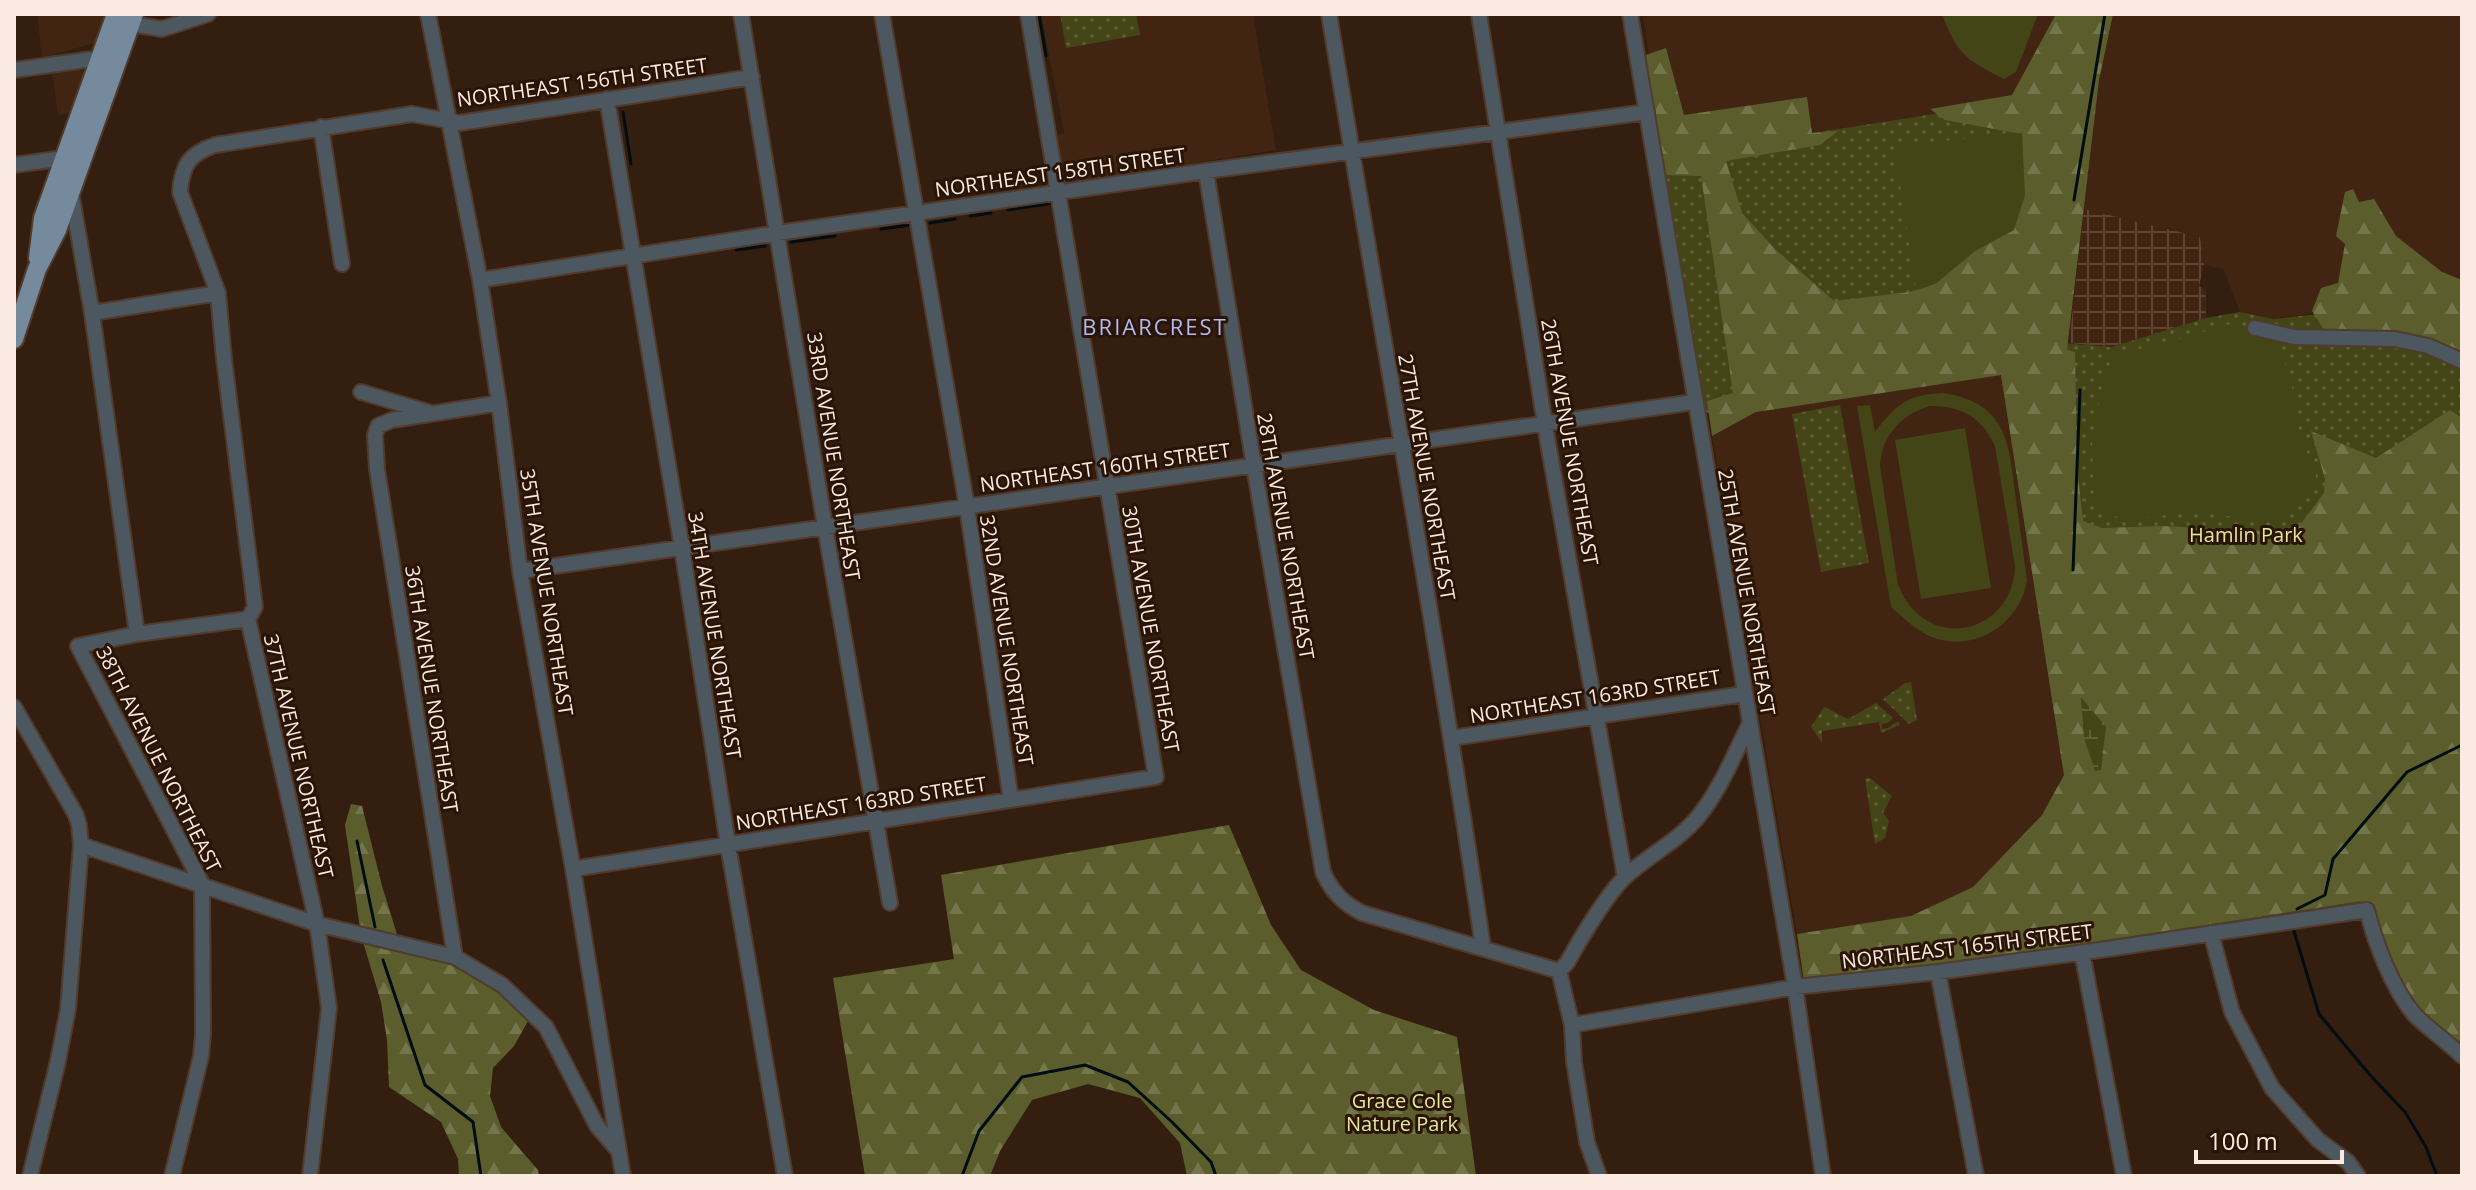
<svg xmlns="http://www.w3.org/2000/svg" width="2476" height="1190" viewBox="0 0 2476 1190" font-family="'Open Sans',sans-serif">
	<defs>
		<pattern id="industrial-grid" width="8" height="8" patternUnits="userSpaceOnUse" patternTransform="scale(2)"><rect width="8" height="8" fill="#412411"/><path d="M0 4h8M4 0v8" fill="none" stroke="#5d4433"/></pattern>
		<pattern id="green-dots" width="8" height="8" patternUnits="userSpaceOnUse" patternTransform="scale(2)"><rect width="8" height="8" fill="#444516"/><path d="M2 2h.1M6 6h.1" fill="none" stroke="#606038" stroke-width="1.8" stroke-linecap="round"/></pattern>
		<pattern id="forest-firs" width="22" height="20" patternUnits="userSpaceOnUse" patternTransform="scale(2)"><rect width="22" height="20" fill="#5b5e2c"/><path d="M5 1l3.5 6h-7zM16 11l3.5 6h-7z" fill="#73754a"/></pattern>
		<pattern id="wetland-marsh" width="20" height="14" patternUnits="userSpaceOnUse" patternTransform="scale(2)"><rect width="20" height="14" fill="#444516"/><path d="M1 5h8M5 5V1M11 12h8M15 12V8" fill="none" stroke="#606038"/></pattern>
	</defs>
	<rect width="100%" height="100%" fill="#341e0f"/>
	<path fill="#412411" d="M37,14H108L98,42L42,58Z
		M1041,14H1253L1276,150L1064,184L1056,135L1064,133Z
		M1643,14H2462V292L2273,319L2240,312L2223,269L2204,265L2200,237L2063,204L2082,91L1663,156Z
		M78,67L88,78L76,112L58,115L52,70Z
		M2001,374L2064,775L2042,815L1973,887L1910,917L1797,934L1712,436L1756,412Z"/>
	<path fill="url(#industrial-grid)" d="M2084,209L2200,237L2204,265L2199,286L2206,290V318L2111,347L2069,343Z"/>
	<path fill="url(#green-dots)" d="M1060,14H1136L1140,35L1066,48Z
		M2082,91L2039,341L2111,347L2206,318L2240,312L2273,319L2462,299V1057L2367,910L2107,949L2094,918L2064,775L2001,375L1696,414L1679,308L1663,156Z
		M1840,405L1869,563L1821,572L1792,414Z
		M1911,682L1917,720L1909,724L1883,699L1905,683Z
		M1876,703L1893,718L1888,723L1882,724V729L1888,728L1898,721L1900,725L1881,733L1879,722L1822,731V743L1811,727L1824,707L1848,719Z
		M1870,778L1892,796L1883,813L1889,821L1885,838L1875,844L1865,779Z"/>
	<path fill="url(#forest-firs)" d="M2056,14H2113L2099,80L2067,350L2075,352L2077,467L2083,521L2102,528L2163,526L2260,531L2297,529L2324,493L2325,479L2311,431L2376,458L2450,410L2462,418V1056L2414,1014L2361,901L1937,966L1804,982L1797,934L1911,916L1973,887L2042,815L2064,775L2001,375L1756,412L1712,436L1707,401L1733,393L1701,176L1665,175L1643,56L1666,48L1684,115L1807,97L1812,133L1838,131L1820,145L1726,161L1742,213L1775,249L1834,301L1910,292L1935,284L1975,251L2022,134L1945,120L1930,109L2012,95Z
		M2353,189L2359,202L2374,199L2396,236L2442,272L2462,280V356L2326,333L2312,311L2321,288L2338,283L2345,244L2336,236L2345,192Z
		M351,804L362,806L382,886L400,944L455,957L532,1014L514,1046L493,1068L490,1096L501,1127L538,1170L539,1176H459L458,1159L441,1122L389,1087L387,1040L381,1002L361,935L345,825Z
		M1229,825L1271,925L1301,970L1374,1010L1457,1037L1476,1176H1187L1180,1143L1140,1098L1088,1084L1032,1100L1000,1151L990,1176H865L833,978L954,959L941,875Z"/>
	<path fill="url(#wetland-marsh)" d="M2081,697L2106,727L2101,770L2095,771L2084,738Z"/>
	<path fill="#444516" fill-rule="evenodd" d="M1942,14H2038L2016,72L2004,79C1967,60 1957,55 1942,14Z
		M2022,133L2025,195L2014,230L1975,251L1935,284L1916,290L1896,156L1901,145Z
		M2237,322L2280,345L2297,405L2299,432L2316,475L2314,490L2288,516L2273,523L2214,514H2174L2130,520L2110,515L2094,498L2092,441L2103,380L2115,351L2149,348Z
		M1943,393C2009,403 2009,445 2016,499C2020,526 2023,553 2027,580C2021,623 1974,654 1932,637C1916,631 1904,618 1891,607L1857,406L1870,405L1875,432C1896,404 1907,395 1943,393ZM1929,406C1961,406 1981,416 1995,446L2015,566C2014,626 1943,652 1907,602C1903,597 1901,590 1898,585L1880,466C1882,435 1900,416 1929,406Z
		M1965,428L1991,588L1921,599L1895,440Z"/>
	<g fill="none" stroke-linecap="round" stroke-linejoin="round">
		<path stroke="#000d12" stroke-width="3" d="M1039,14L1046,56
			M623,112L631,164
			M2074,200L2105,14
			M1008,210L1053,203L1060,249
			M970,216L991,213
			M930,223L955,219
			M881,229L910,225
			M791,242L835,236
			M736,250L765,246
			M2073,570L2080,390
			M357,841L375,927
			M2297,909L2325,895L2333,859L2407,772L2462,745
			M2293,928L2319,1014L2370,1075L2405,1112L2426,1147L2437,1176
			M383,960L425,1085L473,1122L481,1176
			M962,1176L979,1131L1022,1077L1085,1065L1128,1082L1172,1122L1211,1162L1216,1176"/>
		<defs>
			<path id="minor" d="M428,14L480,280L499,403L520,571L573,869L623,1176
				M741,14L825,527L890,903
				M882,14L967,507L1011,800
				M1329,14C1380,325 1437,635 1483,947
				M1479,14L1547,437L1625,877
				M1630,14L1795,987L1823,1176
				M131,24L162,29L208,14
				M14,70L100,58
				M607,99L682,548L728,845L785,1176
				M321,127L342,264
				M14,165L64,158
				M1206,171L1254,466L1323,872C1332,892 1343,903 1362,913L1559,971
				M71,192L92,313L137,634
				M480,280L778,233L1206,171L1647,112
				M92,313L218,293
				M2255,328L2294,337L2395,339L2428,346L2462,361
				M361,392L428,412
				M520,571L1694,402
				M14,707L76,815L79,825L81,845L68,1009L58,1061L30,1176
				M1452,738L1744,694
				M81,845L317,924L455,957L502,985L546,1027L597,1126L617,1149
				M573,869L1156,777L1028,14
				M2211,933L2232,1012L2272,1088L2318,1140L2348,1162L2358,1176
				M2082,952L2124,1176
				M455,957L377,469L375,435L378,426L392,420L499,403
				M1559,971L1567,963C1580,939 1607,894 1626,876C1649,855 1678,841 1698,817C1720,790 1734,755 1749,725
				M1559,971L1572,1025L1574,1062L1587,1142L1599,1176
				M1938,972L1976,1176
				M1572,1025L1795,987L1938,972L2107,949L2367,910C2375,942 2392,988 2414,1014C2428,1029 2447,1041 2462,1056
				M172,1176L201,1056L203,1034L202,884L78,646L137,634L248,619
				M310,1176L329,1008L317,924L248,619L255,607L224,359L218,293L180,192C182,165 189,154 215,145L412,114L460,123L752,77"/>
			<path id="major" d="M38,258L43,218L116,14
				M14,339L37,269L57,230L134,14"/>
		</defs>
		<use href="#minor" stroke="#503b2c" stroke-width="18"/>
		<use href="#major" stroke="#503b2c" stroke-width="22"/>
		<use href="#minor" stroke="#4d5760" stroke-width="14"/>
		<use href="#major" stroke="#758a9c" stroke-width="18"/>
	</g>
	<g text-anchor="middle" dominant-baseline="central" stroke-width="6" stroke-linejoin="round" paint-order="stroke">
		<g font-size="20" fill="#faeae1" stroke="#291406">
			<text transform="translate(582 82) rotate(-8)">NORTHEAST 156TH STREET</text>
			<text transform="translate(1060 172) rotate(-8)">NORTHEAST 158TH STREET</text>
			<text transform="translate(1570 442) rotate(80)">26TH AVENUE NORTHEAST</text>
			<text transform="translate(834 456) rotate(81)">33RD AVENUE NORTHEAST</text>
			<text transform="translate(1105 467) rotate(-8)">NORTHEAST 160TH STREET</text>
			<text transform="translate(1427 477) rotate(80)">27TH AVENUE NORTHEAST</text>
			<text transform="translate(1286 536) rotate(80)">28TH AVENUE NORTHEAST</text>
			<text transform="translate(547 592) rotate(81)">35TH AVENUE NORTHEAST</text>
			<text transform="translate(1747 592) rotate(80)">25TH AVENUE NORTHEAST</text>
			<text transform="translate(1151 629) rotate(80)">30TH AVENUE NORTHEAST</text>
			<text transform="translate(715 635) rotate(81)">34TH AVENUE NORTHEAST</text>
			<text transform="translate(1007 640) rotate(81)">32ND AVENUE NORTHEAST</text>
			<text transform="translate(432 689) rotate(81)">36TH AVENUE NORTHEAST</text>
			<text transform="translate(1595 696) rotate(-9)">NORTHEAST 163RD STREET</text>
			<text transform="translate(299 756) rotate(77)">37TH AVENUE NORTHEAST</text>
			<text transform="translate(159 759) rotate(63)">38TH AVENUE NORTHEAST</text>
			<text transform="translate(861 803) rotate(-9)">NORTHEAST 163RD STREET</text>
			<text transform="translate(1967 946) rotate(-7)">NORTHEAST 165TH STREET</text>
		</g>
		<g font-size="20" fill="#e3e899" stroke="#291406">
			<text x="2246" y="534">Hamlin Park</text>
			<text x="1402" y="1100">Grace Cole<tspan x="1402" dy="23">Nature Park</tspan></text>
		</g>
		<g font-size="22" letter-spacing="2" fill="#b1bbf3" stroke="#291406">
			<text x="1155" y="326">BRIARCREST</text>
		</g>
	</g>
	<rect width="2476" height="1190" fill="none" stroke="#faeae1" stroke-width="32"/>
	<path d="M2196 1150v12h146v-12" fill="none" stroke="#faeae1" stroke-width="4"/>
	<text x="2208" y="1150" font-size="24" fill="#faeae1" stroke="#291406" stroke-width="6" paint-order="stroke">100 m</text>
</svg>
